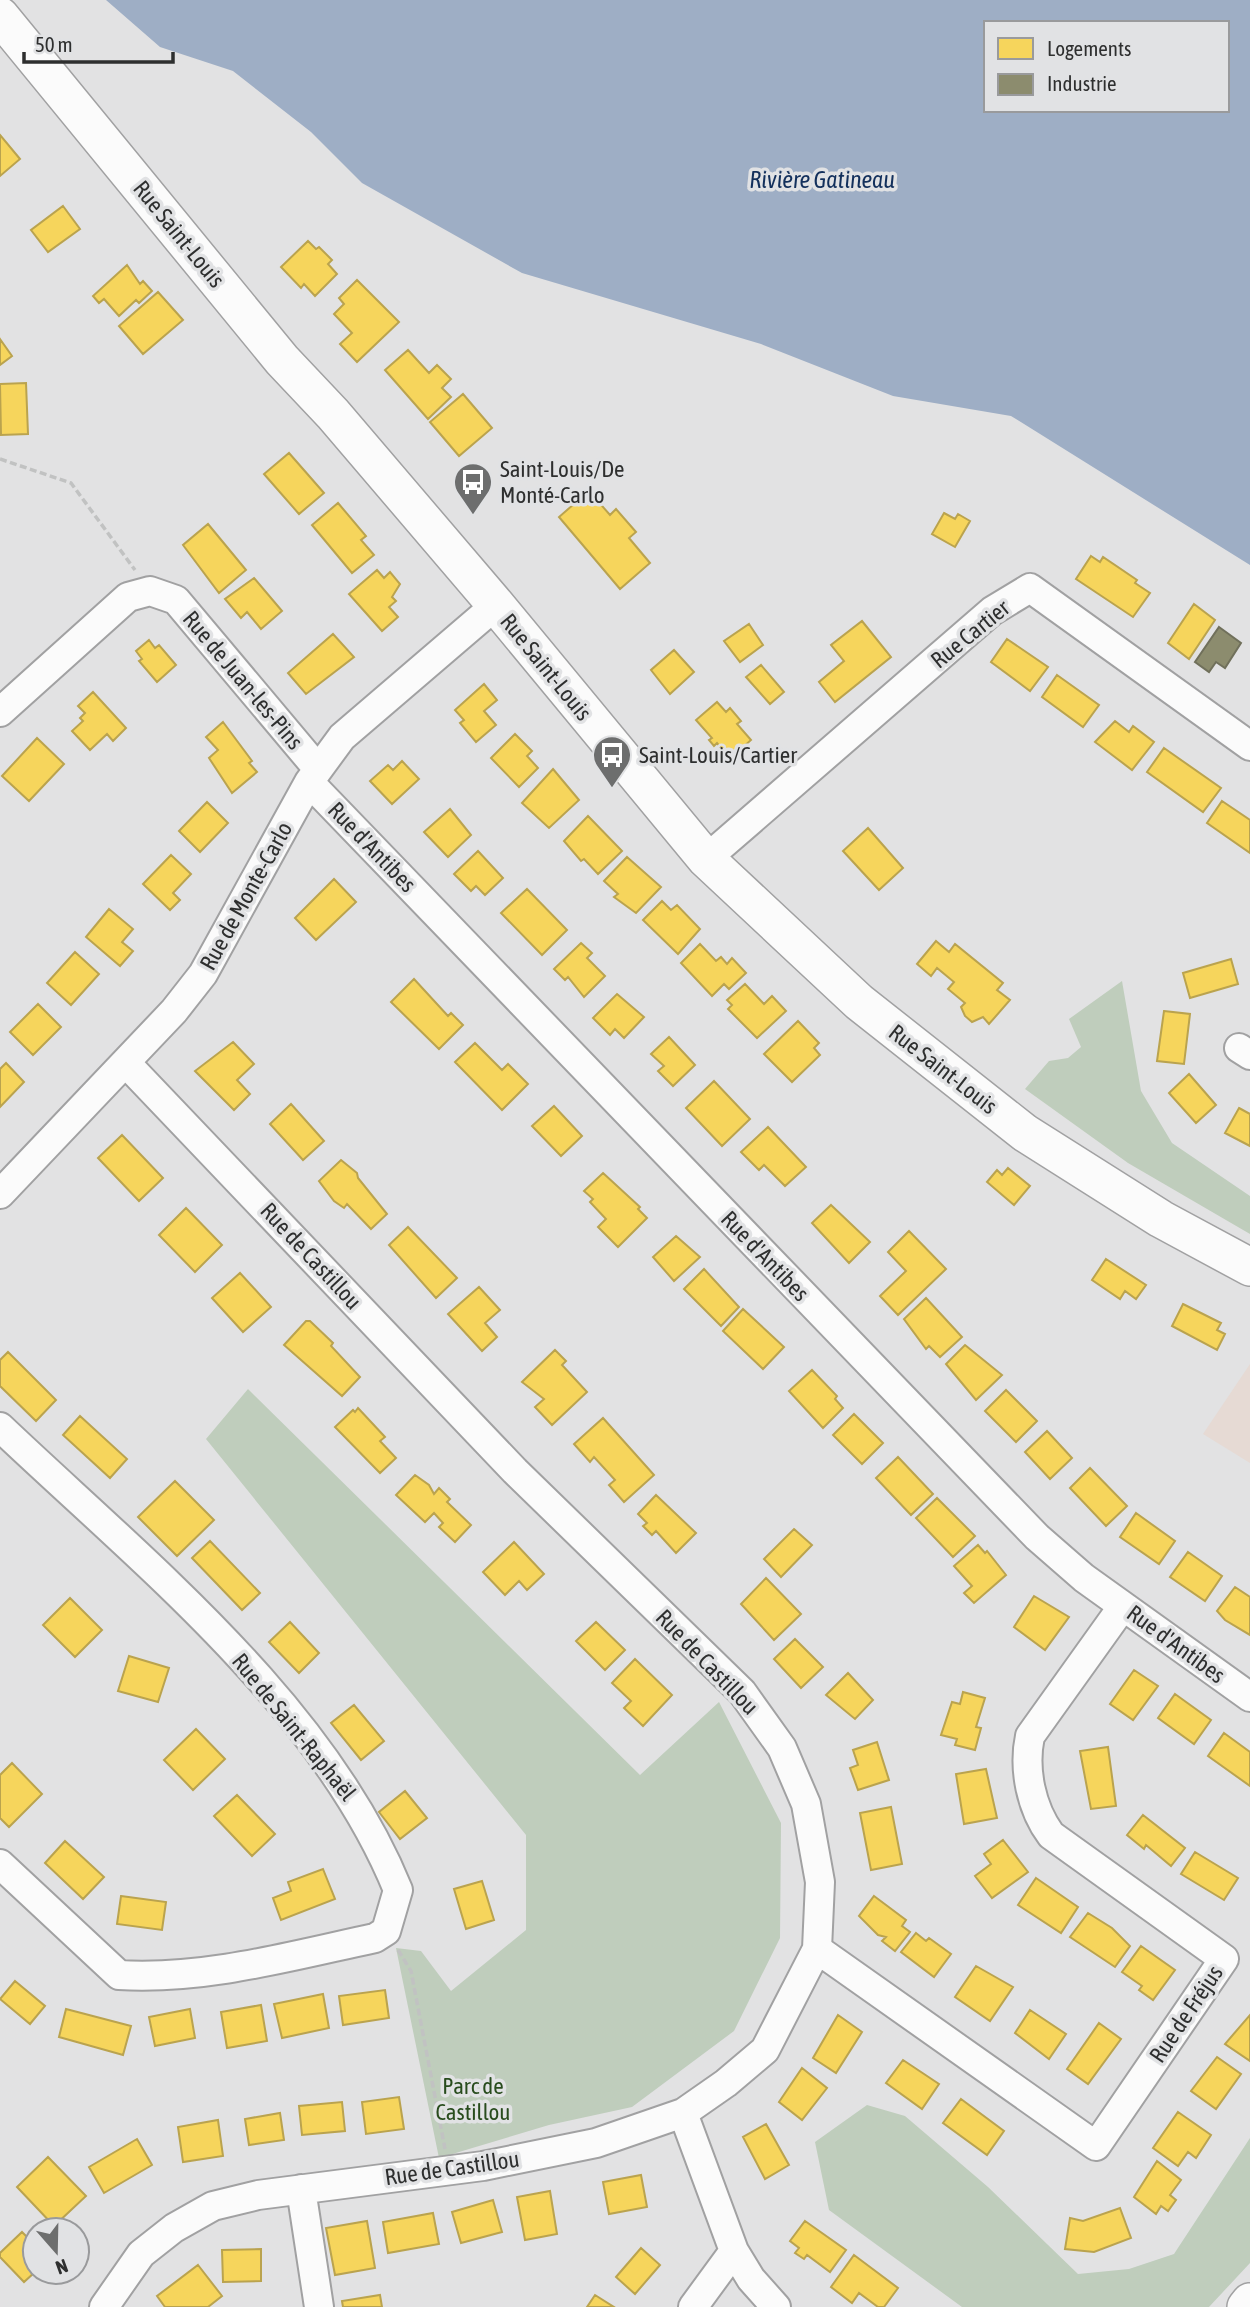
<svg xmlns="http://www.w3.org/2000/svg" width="1250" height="2307" viewBox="0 0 1250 2307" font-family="'Asap Condensed',sans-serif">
	<rect width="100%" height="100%" fill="#e2e2e3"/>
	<path fill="#e6dad4" d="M1250,1364V1463L1203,1434Z"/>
	<path fill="#bfcdbc" d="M1122,981L1141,1091L1172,1143L1250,1196V1234L1128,1163L1025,1089L1049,1061L1068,1058L1081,1047L1069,1019Z
		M248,1389L640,1775L719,1702L781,1823L780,1938L734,2031L632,2107L549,2125L439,2158L396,1948L421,1951L451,1991L526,1930V1835L206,1439Z
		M867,2105L905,2116L988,2187L1078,2274L1129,2269L1174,2254L1250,2138V2263L1209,2307H962L829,2210L815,2142Z"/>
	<path fill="#9eaec5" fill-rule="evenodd" d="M106,0H1250V565L1011,416L893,396L761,344L522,273L362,183L311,132L233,71L160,47ZM986,23H1227V110H986Z"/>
	<path fill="#f6d55c" stroke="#baa34e" stroke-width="2" d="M0,135L20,159L0,176Z
		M63,206L80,229L48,252L31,230Z
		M308,241L316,249L319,247L332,260L328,264L337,274L315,296L304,284L301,288L281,267Z
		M127,265L140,284L143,281L152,291L139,303L136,300L119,316L104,299L99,303L93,296Z
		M357,280L399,322L357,362L340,344L352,333L334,314L344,304L339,298Z
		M158,292L183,320L143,354L119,326Z
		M0,339L12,356L0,365Z
		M408,350L429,373L437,365L451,379L442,388L451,397L428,419L385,370Z
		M26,383L28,434L1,435L0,384Z
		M463,394L492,428L459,456L430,422Z
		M289,453L324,493L299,514L264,474Z
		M589,491L610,515L616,509L636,532L629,538L650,563L620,589L559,517Z
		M338,503L366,536L361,540L374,555L352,573L312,525Z
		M944,513L955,519L958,514L970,521L955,547L932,534Z
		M208,524L246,570L219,593L183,545Z
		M1091,556L1100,562L1103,557L1137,580L1135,583L1150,593L1133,617L1076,579Z
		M377,570L384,578L390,572L400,584L392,597L396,601L389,607L398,617L382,631L349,594Z
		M254,578L282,611L261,629L247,612L241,618L225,599Z
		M1194,604L1215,620L1189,659L1168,643Z
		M862,621L891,657L835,702L819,682L844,661L831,645Z
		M749,624L763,645L740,662L724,641Z
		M333,634L354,657L306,694L288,673Z
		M1007,639L1048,667L1030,691L991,662Z
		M149,640L155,648L159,645L176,665L157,682L139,661L142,659L136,651Z
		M674,650L694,672L670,694L651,670Z
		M761,665L784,692L770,704L746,677Z
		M1057,675L1099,705L1083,727L1042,697Z
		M484,684L497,700L484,711L496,725L476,742L460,723L464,720L455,710Z
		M93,692L126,728L113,741L107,734L90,750L72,731L83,721L80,718L85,713L78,706Z
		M717,702L726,712L730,708L741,721L737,724L751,740L730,759L717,743L714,746L709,740L712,738L696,720Z
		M1115,721L1129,732L1133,726L1154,742L1132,770L1095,742Z
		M223,722L252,761L249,763L257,772L232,793L209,758L218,750L206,737Z
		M515,734L532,751L527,756L538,768L519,787L491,758Z
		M37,738L64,764L29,801L2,776Z
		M1164,748L1221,788L1203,812L1147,772Z
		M402,761L419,779L392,804L370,781L388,765L393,770Z
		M553,769L579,800L549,828L522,803Z
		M1222,801L1250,820V853L1207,823Z
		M207,802L228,823L200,852L179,831Z
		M450,809L471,835L448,857L424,832Z
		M588,816L622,851L598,874L584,859L581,861L564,841Z
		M868,828L903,868L879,890L843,851Z
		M478,851L503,878L485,895L476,886L471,891L454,874Z
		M171,855L191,874L173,893L180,900L170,910L143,884Z
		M627,857L661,887L636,913L614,897L618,894L604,881Z
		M334,879L356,902L316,940L295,918Z
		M527,889L567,930L542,955L501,913Z
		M662,901L671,910L677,905L700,929L678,954L643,920Z
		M109,909L133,929L122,942L133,951L120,966L86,937Z
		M936,941L949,952L955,944L1003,983L997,990L1010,1000L989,1024L983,1017L972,1022L965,1016L961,1007L965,1003L948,989L954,982L937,968L931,976L917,964Z
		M581,943L592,953L587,958L605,976L584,997L568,977L565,980L554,969Z
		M700,944L716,961L721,957L727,964L732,958L746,973L729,989L724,984L712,996L681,963Z
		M75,952L99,974L71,1005L47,983Z
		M1231,959L1238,984L1190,998L1183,973Z
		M414,979L448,1016L451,1013L463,1025L439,1049L391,1002Z
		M745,984L764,1004L772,996L786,1011L757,1038L728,1009L732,1005L727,1000Z
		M617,994L644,1017L624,1038L615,1029L610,1035L593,1018Z
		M38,1004L61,1027L33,1055L10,1032Z
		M1164,1011L1190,1014L1184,1064L1157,1061Z
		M798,1021L819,1043L814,1048L820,1055L792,1082L764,1054Z
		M669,1037L695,1065L673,1086L658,1071L664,1066L651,1054Z
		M233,1042L254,1064L237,1080L250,1094L234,1110L195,1071Z
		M475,1043L502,1070L508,1064L528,1084L502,1110L455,1062Z
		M6,1063L24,1082L0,1107V1069Z
		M1189,1074L1216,1105L1196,1123L1169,1093Z
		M714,1081L750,1119L722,1146L686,1108Z
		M291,1104L324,1141L303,1160L270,1124Z
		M554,1106L582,1136L561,1156L532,1126Z
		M1239,1108L1250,1114V1146L1225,1133Z
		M768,1127L806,1167L785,1186L764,1165L759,1170L741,1152Z
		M122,1135L163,1178L139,1201L98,1158Z
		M341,1160L357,1173L358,1178L387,1214L371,1229L347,1204L344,1208L334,1201L319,1181Z
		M1008,1168L1030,1186L1014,1205L987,1182L997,1170L1002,1175Z
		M603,1173L640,1207L638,1209L647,1218L618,1247L598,1227L606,1219L590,1202L593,1199L584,1191Z
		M831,1205L870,1242L849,1263L812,1223Z
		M186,1208L222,1245L195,1272L159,1235Z
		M408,1227L457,1278L436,1298L389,1245Z
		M909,1231L946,1269L898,1315L880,1296L906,1271L888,1252Z
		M676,1236L700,1257L674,1281L653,1257Z
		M1106,1259L1146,1285L1136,1299L1125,1291L1120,1299L1092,1280Z
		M704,1269L739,1307L721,1326L684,1289Z
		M240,1273L271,1307L243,1332L212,1298Z
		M479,1287L500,1310L485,1323L497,1337L482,1351L448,1314Z
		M926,1298L962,1337L940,1357L929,1346L926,1349L904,1319Z
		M1183,1304L1221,1323L1217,1330L1225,1334L1217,1350L1172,1326Z
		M743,1309L784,1347L763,1369L723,1331Z
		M306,1321H310L333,1343L331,1346L360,1377L342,1396L284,1345Z
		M965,1345L1002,1375L976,1400L946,1364Z
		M555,1350L566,1361L562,1365L587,1392L552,1425L535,1407L544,1399L522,1382Z
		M8,1352L56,1400L36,1421L0,1386V1360Z
		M812,1370L837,1396L835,1399L843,1408L823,1428L789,1391Z
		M1006,1390L1037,1421L1016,1442L985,1411Z
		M358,1408L385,1437L380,1441L396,1458L380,1473L335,1427L353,1410L355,1412Z
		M854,1414L883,1443L862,1464L833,1435Z
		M80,1416L127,1459L110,1478L63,1435Z
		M603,1418L654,1475L624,1502L609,1485L615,1480L594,1457L590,1462L574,1444Z
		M1047,1431L1072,1458L1050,1479L1025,1452Z
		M898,1457L933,1494L911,1515L876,1478Z
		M1090,1468L1127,1506L1106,1526L1070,1488Z
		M415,1475L429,1485L434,1494L439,1488L450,1499L447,1502L471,1525L455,1542L439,1527L443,1523L434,1513L425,1522L396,1495Z
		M175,1481L214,1520L177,1556L138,1517Z
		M656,1495L696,1533L676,1553L656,1531L652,1535L643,1526L647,1523L638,1514Z
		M937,1498L975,1536L953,1557L916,1518Z
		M1136,1513L1175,1541L1159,1564L1120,1537Z
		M794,1529L812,1545L781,1577L764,1559Z
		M210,1541L260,1593L242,1610L192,1558Z
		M514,1542L544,1574L527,1590L519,1581L505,1595L483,1572Z
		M978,1545L985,1553L987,1551L1006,1575L974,1603L964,1593L972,1586L954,1566Z
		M1188,1552L1222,1576L1205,1601L1170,1577Z
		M766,1578L801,1614L774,1640L741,1604Z
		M1235,1587L1250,1597V1635L1225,1620L1217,1611Z
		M1034,1596L1069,1617L1045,1650L1014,1627Z
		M70,1598L102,1630L75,1657L43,1625Z
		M290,1622L319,1653L299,1673L269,1642Z
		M596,1622L625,1650L605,1670L576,1641Z
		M795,1639L823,1667L801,1688L774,1659Z
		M129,1656L169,1668L158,1702L118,1691Z
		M635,1659L672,1695L643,1726L624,1708L631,1701L612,1683Z
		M1134,1670L1158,1686L1133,1720L1110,1704Z
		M848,1673L873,1700L855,1719L826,1695Z
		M963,1692L985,1698L976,1727L981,1728L975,1750L955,1745L957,1739L941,1735L952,1702L960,1704Z
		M1175,1694L1211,1720L1194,1744L1158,1718Z
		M354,1705L384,1741L361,1760L331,1723Z
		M196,1729L225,1759L193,1790L164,1760Z
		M1224,1733L1250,1752V1786L1208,1756Z
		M877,1742L889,1780L858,1790L850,1768L858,1765L853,1750Z
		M1108,1747L1116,1806L1091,1809L1080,1751Z
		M12,1763L42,1794L9,1827L0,1818V1775Z
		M986,1769L997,1818L964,1824L956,1774Z
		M405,1791L427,1818L400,1839L379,1812Z
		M237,1795L275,1834L252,1856L214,1816Z
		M891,1807L902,1864L871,1870L860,1813Z
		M1143,1815L1185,1848L1171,1866L1146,1845L1144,1849L1127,1835Z
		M1003,1840L1028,1872L992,1898L975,1876L991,1864L984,1854Z
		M65,1841L104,1877L83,1899L45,1863Z
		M1195,1852L1238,1878L1224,1900L1181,1874Z
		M323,1869L335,1899L281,1920L273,1898L291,1891L288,1882Z
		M1036,1878L1078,1907L1061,1933L1018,1905Z
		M482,1881L494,1920L466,1929L454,1889Z
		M121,1896L166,1902L162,1930L117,1924Z
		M874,1896L906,1920L902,1926L910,1932L895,1951L882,1941L886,1937L878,1935L859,1916Z
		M1088,1913L1112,1928L1130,1946L1115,1967L1070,1937Z
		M916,1933L926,1941L929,1938L951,1954L934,1977L901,1952Z
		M1141,1946L1175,1970L1153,2000L1139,1990L1142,1986L1122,1972Z
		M976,1966L1013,1987L990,2021L955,1997Z
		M15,1981L45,2006L30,2024L0,1999Z
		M385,1990L389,2018L343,2025L339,1996Z
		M323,1994L329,2028L282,2038L274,2004Z
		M261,2005L267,2041L227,2048L221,2012Z
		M66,2009L131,2026L123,2055L59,2037Z
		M190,2009L195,2038L155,2046L149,2017Z
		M1030,2010L1066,2034L1049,2059L1015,2033Z
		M838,2015L862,2032L836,2073L813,2058Z
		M1250,2015V2061L1225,2044Z
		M1099,2023L1121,2039L1088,2084L1067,2069Z
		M1217,2057L1241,2074L1216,2109L1191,2091Z
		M903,2060L939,2084L922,2109L886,2083Z
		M802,2068L827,2088L802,2120L779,2102Z
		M399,2097L404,2129L366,2134L362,2102Z
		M961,2099L1004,2131L987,2155L943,2123Z
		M342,2102L345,2131L302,2135L299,2106Z
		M1178,2112L1211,2135L1196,2158L1188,2152L1178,2166L1153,2148Z
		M280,2113L284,2140L249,2145L245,2119Z
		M218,2120L223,2156L183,2162L178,2127Z
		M766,2124L789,2165L765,2179L743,2137Z
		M137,2139L152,2165L104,2193L89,2167Z
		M48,2157L86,2196L54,2226L17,2187Z
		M1157,2161L1181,2180L1170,2195L1176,2200L1168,2211L1161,2206L1156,2214L1134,2197Z
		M641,2175L647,2207L609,2214L603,2182Z
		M550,2191L557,2234L525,2240L517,2197Z
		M493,2200L502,2232L461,2243L452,2212Z
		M1120,2208L1131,2238L1094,2252L1065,2249L1070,2218L1083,2221Z
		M433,2213L439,2244L388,2253L383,2222Z
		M367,2221L375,2268L335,2275L326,2228Z
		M805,2221L846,2250L830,2272L807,2255L804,2259L795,2253L799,2248L790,2241Z
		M22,2232L35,2245V2272L24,2282L0,2257V2253Z
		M641,2248L660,2265L635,2294L616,2277Z
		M261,2249V2281L223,2282L222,2250Z
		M854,2255L898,2288L884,2307H878L859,2293L852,2303L831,2287Z
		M198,2265L222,2296L208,2307H165L157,2296Z
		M380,2295L382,2307H343L342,2301Z
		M595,2295L614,2307H587Z"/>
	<path fill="#8c8c6e" stroke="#70705b" stroke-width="2" d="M1219,627L1241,643L1225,668L1216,662L1209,672L1195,662Z"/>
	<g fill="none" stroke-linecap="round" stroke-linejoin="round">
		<defs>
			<path id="minor" d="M0,712L128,597L150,591L176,600L318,769
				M309,782L1037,1537L1084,1578L1250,1697
				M706,859L992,611L1030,588L1250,746
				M1239,1048L1250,1055
				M0,1194L174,1011L203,974L309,782L342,737L496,605
				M0,1427C142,1562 323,1705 398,1890L386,1931L375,1938C291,1956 206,1980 119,1975L0,1864
				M817,1949L1096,2146L1224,1959L1051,1835C1031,1808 1023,1769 1030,1736L1123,1606
				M683,2113L734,2251L693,2307
				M301,2189L319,2307
				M734,2251L751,2279L776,2307
				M104,2307L141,2254L174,2228L213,2206L258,2195L483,2166L596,2143L683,2113L726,2083L765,2050L817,1949L820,1882L806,1804L782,1748L742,1692L515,1471L126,1063"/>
			<path id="major" d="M0,16L282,360L333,414L496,605L706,859L859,1002L1025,1133L1161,1219L1250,1267
				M1246,2307L1250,2302"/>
		</defs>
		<use href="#minor" stroke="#a1a1a2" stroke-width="32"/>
		<use href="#major" stroke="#a1a1a2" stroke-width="40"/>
		<path stroke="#c1c2c2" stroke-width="3.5" stroke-dasharray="7 3.5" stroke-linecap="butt" d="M0,459L71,483L135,570
			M398,1950L411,1971L445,2149"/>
		<use href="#minor" stroke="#fbfbfb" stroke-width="28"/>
		<use href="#major" stroke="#fbfbfb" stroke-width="37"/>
	</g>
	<defs>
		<symbol id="bus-pin" viewBox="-11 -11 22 30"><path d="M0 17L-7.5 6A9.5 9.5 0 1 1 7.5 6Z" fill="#6d6e6e" stroke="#e1e2e4"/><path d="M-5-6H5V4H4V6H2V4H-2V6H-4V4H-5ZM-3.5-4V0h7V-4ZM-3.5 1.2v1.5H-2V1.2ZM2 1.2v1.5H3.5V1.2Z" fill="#fff"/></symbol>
	</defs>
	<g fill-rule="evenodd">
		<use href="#bus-pin" x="451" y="460" width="44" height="60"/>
		<use href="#bus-pin" x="590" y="733" width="44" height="60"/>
	</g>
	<g text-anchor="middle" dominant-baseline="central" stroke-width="7" stroke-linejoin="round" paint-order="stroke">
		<g font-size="23" fill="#2e2f2f" stroke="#e1e2e4">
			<text transform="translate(179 234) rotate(51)">Rue Saint-Louis</text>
			<text transform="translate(970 634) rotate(-39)">Rue Cartier</text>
			<text transform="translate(546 667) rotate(51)">Rue Saint-Louis</text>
			<text transform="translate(243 680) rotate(50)">Rue de Juan-les-Pins</text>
			<text transform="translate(372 847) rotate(46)">Rue d'Antibes</text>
			<text transform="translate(246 896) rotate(-61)">Rue de Monte-Carlo</text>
			<text transform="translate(943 1069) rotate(38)">Rue Saint-Louis</text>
			<text transform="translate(311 1256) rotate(47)">Rue de Castillou</text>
			<text transform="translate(765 1256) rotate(46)">Rue d'Antibes</text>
			<text transform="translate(1176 1644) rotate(36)">Rue d'Antibes</text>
			<text transform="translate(707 1662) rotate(46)">Rue de Castillou</text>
			<text transform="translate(294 1727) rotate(51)">Rue de Saint-Raphaël</text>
			<text transform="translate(1186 2014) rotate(-56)">Rue de Fréjus</text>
			<text transform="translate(452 2168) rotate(-8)">Rue de Castillou</text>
		</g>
		<g font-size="23" fill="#2e2f2f" stroke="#e1e2e4" text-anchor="start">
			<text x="500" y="469">Saint-Louis/De<tspan x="500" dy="26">Monté-Carlo</tspan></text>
			<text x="639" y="755">Saint-Louis/Cartier</text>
		</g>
		<g font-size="23" fill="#284c1d" stroke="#e1e2e4">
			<text x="473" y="2086">Parc de<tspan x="473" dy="26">Castillou</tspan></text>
		</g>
		<g font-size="24" font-style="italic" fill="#13305c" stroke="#e1e2e4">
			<text x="822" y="179">Rivière Gatineau</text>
		</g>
	</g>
	<rect x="984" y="21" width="245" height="91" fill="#e1e2e4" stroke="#999a9c" stroke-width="2"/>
	<rect x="998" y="38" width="35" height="21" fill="#f6d55c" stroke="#999a9c" stroke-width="2"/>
	<text x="1047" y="56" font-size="21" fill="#2e2f2f">Logements</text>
	<rect x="998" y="74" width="35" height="21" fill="#8c8c6e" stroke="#999a9c" stroke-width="2"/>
	<text x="1047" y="91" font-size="21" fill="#2e2f2f">Industrie</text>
	<g transform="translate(56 2251) rotate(160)"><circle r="33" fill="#e1e2e4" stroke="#999a9c" stroke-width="2"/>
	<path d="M0-5L12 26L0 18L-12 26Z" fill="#6d6e6e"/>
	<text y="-10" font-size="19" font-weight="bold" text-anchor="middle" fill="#2e2f2f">N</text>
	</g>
	<path d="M24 52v10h149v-10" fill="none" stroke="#2e2f2f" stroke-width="3.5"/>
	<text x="35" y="52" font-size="21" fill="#2e2f2f" stroke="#e1e2e4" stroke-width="5" paint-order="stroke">50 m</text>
</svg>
